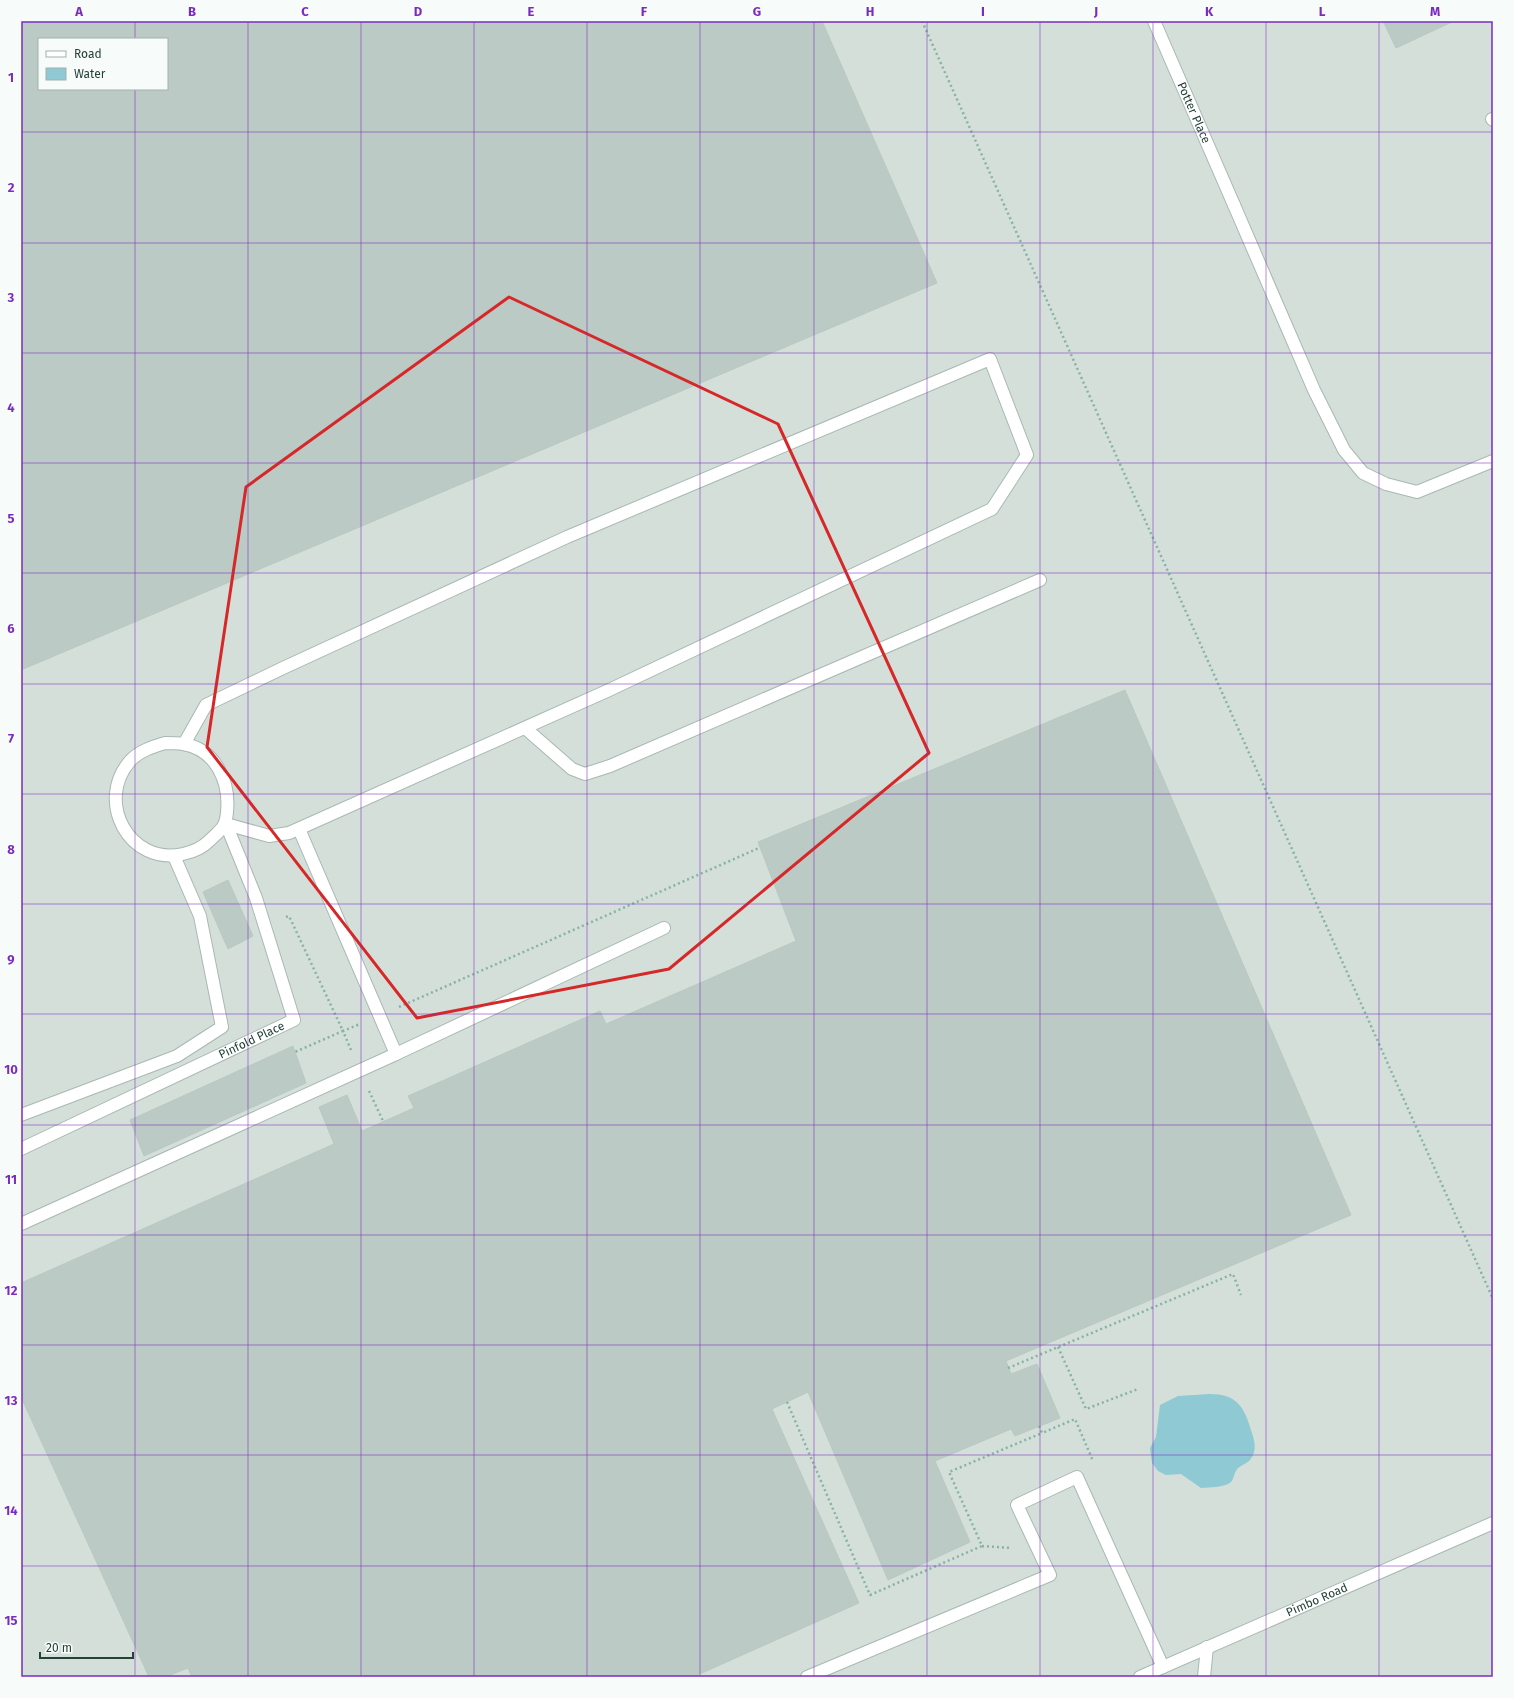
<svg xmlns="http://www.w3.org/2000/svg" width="1514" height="1698" viewBox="0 0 1514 1698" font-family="'Fira Sans',sans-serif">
	<rect width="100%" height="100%" fill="#e6efeb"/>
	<path fill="#d4dfda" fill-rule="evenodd" d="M21,21H1493V1677H21ZM39,39H167V89H39Z"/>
	<path fill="#8ec9d4" d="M1210,1394C1236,1394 1244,1406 1251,1430C1254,1439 1257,1448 1252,1457C1249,1463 1243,1464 1238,1468C1234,1472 1234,1479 1231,1482C1224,1488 1209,1487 1201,1488L1181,1474L1166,1475L1158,1471L1152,1463L1150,1448L1156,1437L1160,1405L1178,1396Z"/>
	<path fill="#bbcac4" stroke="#b8c9c2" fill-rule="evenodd" d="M21,21H822L937,283L21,670ZM39,39H167V89H39Z
		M1383,21H1454L1396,48Z
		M1125,690L1351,1215L1006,1361L1011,1374L1037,1364L1060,1418L1015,1436L1011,1429L935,1461L970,1542L888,1580L808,1392L772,1409L859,1603L693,1677H192L188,1668L165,1677H149L21,1397V1283L334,1144L319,1107L347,1095L362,1131L414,1108L408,1096L600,1011L606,1024L796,941L758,842Z
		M228,880L253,936L228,949L203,892Z
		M293,1046L306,1083L144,1156L130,1120Z"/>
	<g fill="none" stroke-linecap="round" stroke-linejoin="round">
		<defs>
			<g id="service">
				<path d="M1492,119L1493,120"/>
				<path d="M1234,205L1314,390L1344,450L1363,473L1386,484L1417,492L1493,461"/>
				<path d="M525,728L572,769L585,774L610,766L1040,580"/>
				<path d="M165,743C170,743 177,743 183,744C216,749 230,782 227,812C226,828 220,830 209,841C202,848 192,852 183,854C129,866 95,801 130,761C139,751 152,747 165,743Z"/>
				<path d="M184,744L206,705L283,668L567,537L990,359L1027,455L992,509L607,691L289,833L269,836L226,824"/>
				<path d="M299,829L396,1054L664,928"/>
				<path d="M21,1115L177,1056L222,1027L200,916L174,856"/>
				<path id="s1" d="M21,1149L294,1020L256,898L226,824"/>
				<path d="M21,1224L396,1054"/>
				<path d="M807,1677L1050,1575L1017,1505L1077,1477L1163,1667"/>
			</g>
			<g id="minor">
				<path id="s2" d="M1154,21L1234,205"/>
				<path d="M1204,1677L1207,1647"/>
			</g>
			<g id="tertiary">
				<path id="s3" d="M1140,1677L1493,1523"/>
			</g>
		</defs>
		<use href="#service" stroke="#a8b8b2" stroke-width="14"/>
		<use href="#minor" stroke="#a8b8b2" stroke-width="14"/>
		<use href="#tertiary" stroke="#a8b8b2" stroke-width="14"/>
		<path stroke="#86b3a5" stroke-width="2.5" stroke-dasharray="2 3" stroke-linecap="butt" d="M922,21L1493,1299
			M286,917L289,916L343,1031L295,1052
			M399,1007L759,848
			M351,1050L343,1031L360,1024
			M369,1091L383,1121
			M1058,1347L1086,1409L1138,1389
			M1008,1368L1233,1274L1241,1295
			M787,1402L870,1595L982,1546L949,1472L1042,1433
			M1039,1426L1042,1433L1075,1419L1093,1461
			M982,1546L1012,1548"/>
		<use href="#service" stroke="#fff" stroke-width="12"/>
		<use href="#minor" stroke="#fff" stroke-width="12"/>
		<use href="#tertiary" stroke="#fff" stroke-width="12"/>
	</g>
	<path fill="none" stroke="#d62828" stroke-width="3" stroke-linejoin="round" d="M509,297L778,424L929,753L669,969L417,1018L207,747L246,487Z"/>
	<path fill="none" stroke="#7b2cbf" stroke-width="1" stroke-opacity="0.55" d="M135,21V39M248,21V1677M361,21V1677M474,21V1677M587,21V1677M700,21V1677M814,21V1677M927,21V1677M1040,21V1677M1153,21V1677M1266,21V1677M1379,21V1677M135,89V1677M21,132H1493M21,243H1493M21,353H1493M21,463H1493M21,573H1493M21,684H1493M21,794H1493M21,904H1493M21,1014H1493M21,1125H1493M21,1235H1493M21,1345H1493M21,1455H1493M21,1566H1493"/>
	<g text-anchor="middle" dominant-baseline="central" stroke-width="3" stroke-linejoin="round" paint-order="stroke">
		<g font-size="12" fill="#24423a" stroke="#f7fbf9">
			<text stroke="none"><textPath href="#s2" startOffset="100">Potter Place</textPath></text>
			<text stroke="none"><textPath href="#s1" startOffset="255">Pinfold Place</textPath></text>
			<text stroke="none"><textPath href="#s3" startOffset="193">Pimbo Road</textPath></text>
		</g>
	</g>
	<rect width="1514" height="1698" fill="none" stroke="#f7fbf9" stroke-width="44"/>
	<rect x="38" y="38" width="130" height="52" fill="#f7fbf9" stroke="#a3b1ad"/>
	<rect x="46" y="51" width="20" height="6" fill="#ffffff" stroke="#a3b1ad"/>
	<text x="74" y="58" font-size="12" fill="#24423a">Road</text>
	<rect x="46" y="68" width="20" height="12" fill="#8ec9d4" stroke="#a3b1ad"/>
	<text x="74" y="78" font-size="12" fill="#24423a">Water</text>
	<path d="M40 1652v6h93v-6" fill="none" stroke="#24423a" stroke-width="2"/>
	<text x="46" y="1652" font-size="12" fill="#24423a" stroke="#f7fbf9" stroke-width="3" paint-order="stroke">20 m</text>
	<rect x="22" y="22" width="1470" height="1654" fill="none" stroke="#7b2cbf" stroke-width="1.5"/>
	<g font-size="13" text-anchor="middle" font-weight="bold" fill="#7b2cbf">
		<text x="79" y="16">A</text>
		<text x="192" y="16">B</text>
		<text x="305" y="16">C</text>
		<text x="418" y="16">D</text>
		<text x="531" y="16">E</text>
		<text x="644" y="16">F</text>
		<text x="757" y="16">G</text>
		<text x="870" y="16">H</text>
		<text x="983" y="16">I</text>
		<text x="1096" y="16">J</text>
		<text x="1209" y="16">K</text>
		<text x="1322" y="16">L</text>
		<text x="1435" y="16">M</text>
		<text x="11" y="82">1</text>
		<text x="11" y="192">2</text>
		<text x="11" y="302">3</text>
		<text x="11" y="412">4</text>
		<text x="11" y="523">5</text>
		<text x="11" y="633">6</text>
		<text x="11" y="743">7</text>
		<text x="11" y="854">8</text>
		<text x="11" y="964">9</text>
		<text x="11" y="1074">10</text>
		<text x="11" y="1184">11</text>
		<text x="11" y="1295">12</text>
		<text x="11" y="1405">13</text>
		<text x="11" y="1515">14</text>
		<text x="11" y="1625">15</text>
	</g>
</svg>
